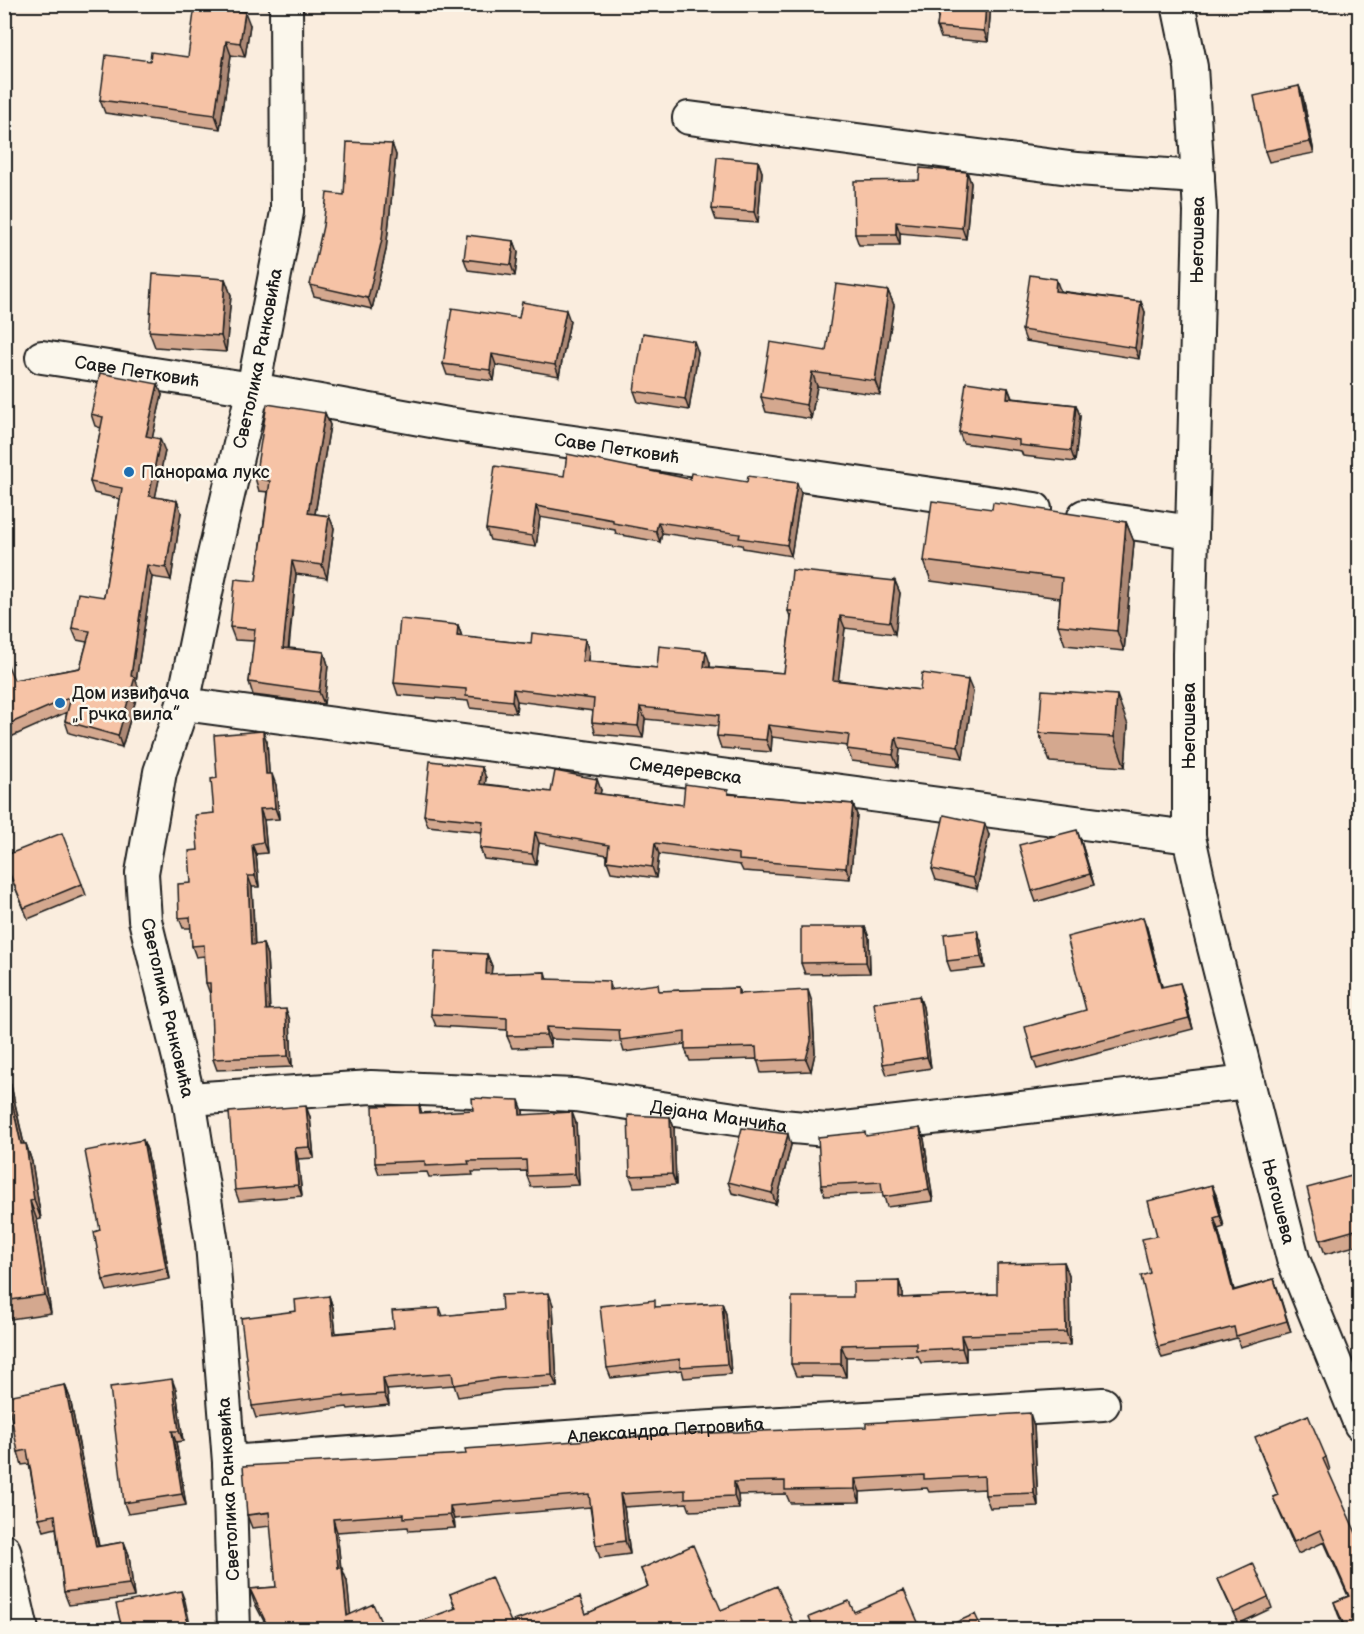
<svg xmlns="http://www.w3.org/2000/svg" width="1364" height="1634" viewBox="0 0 1364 1634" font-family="'Balsamiq Sans',sans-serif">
	<rect width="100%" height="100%" fill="#faedde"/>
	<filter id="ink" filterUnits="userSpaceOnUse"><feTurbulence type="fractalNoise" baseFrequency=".0167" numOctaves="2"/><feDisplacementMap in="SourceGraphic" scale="12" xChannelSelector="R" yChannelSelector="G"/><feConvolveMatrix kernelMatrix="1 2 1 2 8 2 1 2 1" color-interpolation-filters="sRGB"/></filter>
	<g filter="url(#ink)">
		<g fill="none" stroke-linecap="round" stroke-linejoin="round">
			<defs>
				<g id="minor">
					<path id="s1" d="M1178,4L1191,67L1200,212L1189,654V837L1209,928L1293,1259L1360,1424"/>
					<path d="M689,118L1077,169L1198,177"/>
					<path id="s2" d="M42,357L253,389L448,424L1035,509"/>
					<path d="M1084,516L1191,532"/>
					<path id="s3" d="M183,704L1189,837"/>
					<path id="s4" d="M189,1099L371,1087L575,1095L782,1126L827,1130L1248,1082"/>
					<path id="s5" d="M229,1462L662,1430L1103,1404"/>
					<path d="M4,1550L22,1630"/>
					<path id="s6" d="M234,1630L229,1462L212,1243L189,1099L145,920L142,873L160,772L183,704L213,559L253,389L287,212L286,4"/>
				</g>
			</defs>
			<use href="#minor" stroke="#1c1c1c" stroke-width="36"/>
			<use href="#minor" stroke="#fbf7ec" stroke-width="32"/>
		</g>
		<path fill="#d4a88f" stroke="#1c1c1c" stroke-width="1.5" d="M940,4H991L988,42L941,38L937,27Z
			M250,25L245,57L231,55L220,129L105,113L100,100L150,61L188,57Z
			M1299,86L1303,97L1314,153L1269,162L1265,151Z
			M392,144L396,155L386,250L372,309L314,296L310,285L344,195Z
			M758,161L762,172L758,223L716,220L712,209Z
			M967,172L971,183L966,239L900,233V245H859L855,234L919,180Z
			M514,241L518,252L515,276L468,270L464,259Z
			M225,279L231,295L226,352L155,347L149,331Z
			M1060,290V291L1141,302L1145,312L1139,359L1026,341L1022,330Z
			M888,291L894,305L880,395L817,386L811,419L766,412L761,397L826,351Z
			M519,318L570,321L559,376L496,365L494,381L447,375L443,364Z
			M698,352L689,410L638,402L634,391Z
			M1008,388L1012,398L1076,405L1080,416L1075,462L1023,456L1021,451L963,443L959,432Z
			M162,395L152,438L165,451L155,497L177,501L181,512L171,580L152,577L136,681L139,689L122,747L69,733L65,721L67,712L4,740V661L14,680L80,668L87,642L77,640L72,628L104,597L120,499L94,493L90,482L101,428L95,426L91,414Z
			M325,413L330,425L315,514L329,516L334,528L327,578L296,574L289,648L324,652L328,665L324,704L253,695L249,682L254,641L235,640L230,627L256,581L268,492L259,491L255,478Z
			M564,476L690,479L801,493L791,556L743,548L742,545L662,533L660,542L616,534L615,530L540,517L536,547L490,540L486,529Z
			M992,509L1126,522L1134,542L1124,651L1065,645L1058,625L1060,598L931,581L924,561Z
			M895,581L900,593L895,634L845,628L838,680L920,690L973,692L963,758L900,749L898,767L852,761L847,749L848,746L772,737L771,752L721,748L717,736L718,726L645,719L643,738L596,734L592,722L593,711L517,701L516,713L470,708L468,701L398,695L394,683L458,625L462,637L531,644L585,639L589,652L588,661L657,668L710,663V667L784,673L791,619L788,611Z
			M1128,725L1125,767L1050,762L1039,733Z
			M267,742L269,774L276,785L279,819L264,820L267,853L256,854L259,887H252L255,945L263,944L267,955L270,1009L290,1020L292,1067L217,1070L213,1059L211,994H210L206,983L204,956L196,957L192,946L191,928H183L179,918L191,883L198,850L214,813Z
			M486,778L485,784L551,792L601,790L600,794L683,805L730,794L853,804L857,815L850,879L743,871L740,865L659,854L656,878L611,872L607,861V855L539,843L536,865L484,859L480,848L482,832L428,826L424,815Z
			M989,835L977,889L936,880L932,869Z
			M1081,841L1094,885L1036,902L1032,891Z
			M7,867L82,884L86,895L28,919Z
			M865,927L869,938L870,973L805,974L801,963Z
			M1147,928L1162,987L1184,994L1193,1029L1037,1069L1033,1058L1086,1010Z
			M981,941L985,968L951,972L947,961Z
			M487,954L492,966L491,974L545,972L547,979L612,990L660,991L738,988L740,994L812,1002L815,1053L811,1071L761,1073L757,1059L690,1061L685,1049V1044L624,1052L621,1042L550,1039L551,1047L512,1048L507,1036V1030L436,1026L431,1014Z
			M919,996L923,1007L931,1068L887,1075L883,1064Z
			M4,1054L24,1144H26L32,1162L41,1219L37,1220L51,1313L4,1320Z
			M419,1105L422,1113L523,1111V1115L576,1123L579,1185L531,1187L527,1176V1171L472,1172L473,1175L429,1177L427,1172L379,1174L375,1163Z
			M310,1117L314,1158L298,1159L302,1196L239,1201L235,1190Z
			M670,1117L674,1128L676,1185L634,1187L630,1176Z
			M920,1128L924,1139L933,1201L887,1207L883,1193L825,1196L821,1185Z
			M143,1140L147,1150L170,1279L107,1291L103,1280L100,1230Z
			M791,1145L776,1204L732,1193L728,1182Z
			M1359,1174V1245L1325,1254L1320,1240Z
			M1216,1195L1224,1227L1218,1229L1234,1290L1274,1279L1291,1332L1240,1347L1237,1338L1162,1358L1158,1347L1157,1236Z
			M1064,1262L1069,1275L1070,1345L966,1348V1361L921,1363L918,1356L846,1357V1377L796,1376L791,1364L853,1297L899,1281L903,1294V1298L997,1294Z
			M329,1296L333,1308L336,1333L394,1328L440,1308L443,1316L553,1305L557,1387L503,1390L458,1397L454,1385L387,1390L389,1405L348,1409L347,1407L256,1418L252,1406Z
			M722,1303L726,1314L731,1374L684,1378L682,1370L611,1378L607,1368L657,1307Z
			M65,1385L70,1398L99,1546L124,1542L129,1555L134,1597L69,1605L64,1592L56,1528L44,1531L39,1518L29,1464L22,1465L18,1452Z
			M176,1390L183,1441L176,1442L186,1505L128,1514L124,1503Z
			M1034,1426L1038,1506L990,1508L985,1495V1489L929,1492L927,1488L860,1492V1502L790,1503L786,1494L738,1495L739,1509L690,1511L687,1503L624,1507L630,1554L600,1558L596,1545L590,1507L454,1519L455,1528L409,1531L408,1527L337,1532L341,1568L347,1581L350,1614L384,1629H268L254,1602L250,1589L276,1587L271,1526L252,1528L247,1515Z
			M1259,1449L1326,1457L1330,1470L1328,1471L1359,1629L1343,1625L1338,1614L1334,1602L1348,1596L1324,1542L1298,1554L1278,1509L1273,1497L1278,1495Z
			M641,1569L721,1610L796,1629H399L455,1609L450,1594L511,1622L586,1614L648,1587Z
			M1218,1579L1268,1597L1272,1608L1238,1624Z"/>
		<path fill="#ac8874" stroke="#1c1c1c" stroke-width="1.5" d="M986,4H991L988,42L984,31Z
			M245,12L250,25L245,57L240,43Z
			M226,41L231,55L220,129L215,115Z
			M1299,86L1303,97L1314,153L1310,142Z
			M392,144L396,155L386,250L372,309L368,298Z
			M758,161L762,172L758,223L754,212Z
			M967,172L971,183L966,239L962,228Z
			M896,222L900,233V245L896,234Z
			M514,241L518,252L515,276L511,265Z
			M225,279L231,295L226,352L221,336Z
			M1056,279L1060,290L1059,302L1055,291Z
			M888,291L894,305L880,395L875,381Z
			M1141,302L1145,312L1139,359L1135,348Z
			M566,310L570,321L559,376L555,365Z
			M694,341L698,352L689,410L685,399Z
			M492,354L496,365L494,381L490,370Z
			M812,372L817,386L811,419L806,405Z
			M158,384L162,395L150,448L146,436Z
			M1008,388L1012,399L1007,398Z
			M1076,405L1080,416L1075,462L1071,451Z
			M325,413L330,425L313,525L308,513Z
			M160,439L165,451L153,508L149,496Z
			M797,483L801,493L791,556L787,545Z
			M177,501L181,512L171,580L166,568Z
			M536,506L540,517L536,547L532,536Z
			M329,516L334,528L327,578L322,565Z
			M658,522L662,533L660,542L656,531Z
			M1126,522L1134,542L1124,651L1117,631Z
			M292,561L296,574L287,660L283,648Z
			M147,565L152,577L136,681L139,689L122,747L118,736L131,676Z
			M895,581L900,593L895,634L890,622Z
			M840,616L845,628L837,692L833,680Z
			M458,625L462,637L457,636Z
			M585,639L589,652L586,673L582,661Z
			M706,651L710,663L709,679L704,667Z
			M324,652L328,665L324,704L319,692Z
			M968,680L973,692L963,758L958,746Z
			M513,689L517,701L516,713L512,701Z
			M1117,695L1128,725L1125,767L1114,737Z
			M640,707L645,719L643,738L638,726Z
			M768,725L772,737L771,752L766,740Z
			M263,731L267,742L270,785L266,774Z
			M896,737L900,749L898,767L893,755Z
			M482,767L486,778L484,795L480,784Z
			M272,774L276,785L279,819L275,808Z
			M597,779L601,790L598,804L594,793Z
			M853,804L857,815L850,879L846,868Z
			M260,809L264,820L267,853L263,842Z
			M985,824L989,835L977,889L973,878Z
			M1077,830L1081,841L1094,885L1090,874Z
			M535,832L539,843L536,865L532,854Z
			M655,843L659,854L656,878L652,867Z
			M252,844L256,854L259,887L255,876Z
			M248,876L252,887L255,956L251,945Z
			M1143,917L1147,928L1165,998L1161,987Z
			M865,927L869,938L870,973L866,962Z
			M977,930L981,941L985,968L981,957Z
			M263,944L267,955L270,1020L266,1010Z
			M487,954L492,966L490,986L486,974Z
			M609,981L613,993L609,990Z
			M1180,983L1184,994L1193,1029L1189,1018Z
			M808,990L812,1002L815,1053L811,1071L806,1059Z
			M919,996L923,1007L931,1068L927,1057Z
			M286,1009L290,1020L292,1067L288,1056Z
			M546,1027L550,1039L551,1047L546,1035Z
			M4,1054L28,1163L21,1144L4,1066Z
			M519,1100L523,1111L524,1126L520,1115Z
			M306,1106L310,1117L314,1158L310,1147Z
			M572,1112L576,1123L579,1185L575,1174Z
			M670,1117L674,1128L676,1185L672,1174Z
			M920,1128L924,1139L933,1201L929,1190Z
			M788,1134L791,1145L776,1204L772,1193Z
			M143,1140L147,1150L170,1279L166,1268Z
			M26,1144L32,1162L41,1219L34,1200Z
			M295,1148L298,1159L302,1196L298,1185Z
			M1212,1185L1216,1195L1224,1227L1220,1216Z
			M30,1201L37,1220L51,1313L45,1295Z
			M1214,1218L1218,1229L1237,1302L1233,1291Z
			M1064,1262L1069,1275L1070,1345L1066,1332Z
			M1274,1279L1278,1290L1291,1332L1287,1321Z
			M899,1281L903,1294L904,1311L899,1298Z
			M549,1293L553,1305L557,1387L552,1375Z
			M329,1296L333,1308L337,1345L333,1334Z
			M722,1303L726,1314L731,1374L727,1364Z
			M961,1335L966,1348V1361L962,1348Z
			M841,1345L846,1357V1377L841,1364Z
			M383,1378L387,1390L389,1405L384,1394Z
			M172,1379L176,1390L183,1441L179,1431Z
			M65,1385L70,1398L101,1560L96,1547Z
			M1030,1413L1034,1426L1038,1506L1034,1493Z
			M172,1431L176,1442L186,1505L182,1494Z
			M855,1479L860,1492V1502L855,1489Z
			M734,1482L738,1495L739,1509L734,1496Z
			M620,1494L624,1507L630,1554L625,1541Z
			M450,1506L454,1519L455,1528L450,1515Z
			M333,1519L337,1532L342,1581L338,1568Z
			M124,1542L129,1555L134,1597L129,1584Z
			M342,1568L347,1581L352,1629L347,1616Z
			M181,1591L185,1601L191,1629H189Z"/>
		<path fill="#f6c3a6" stroke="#1c1c1c" stroke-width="1.5" d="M940,4H986L984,31L937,27Z
			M195,5L245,12L240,43L226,41L215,115L100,100L106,55L150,61L151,52L188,57Z
			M1299,86L1310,142L1265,151L1254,96Z
			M347,142L392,144L382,239L368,298L310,285L323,226L327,193L344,195Z
			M717,157L758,161L754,212L712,209Z
			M920,168L967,172L962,228L896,222V234H855L854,181L919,180Z
			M467,235L514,241L511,265L464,259Z
			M153,274L225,279L221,336L149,331Z
			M1030,275L1056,279L1055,291L1141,302L1135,348L1022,330Z
			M836,284L888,291L875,381L812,372L806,405L761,397L770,342L826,351Z
			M522,302L566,310L555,365L492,354L490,370L443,364L452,308L519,318Z
			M643,333L694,341L685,399L634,391Z
			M100,373L158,384L146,436L160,439L149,496L177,501L166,568L147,565L131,676L135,677L118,736L65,721L71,697L4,726V661H6L14,680L80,668L90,631L72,628L78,593L104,597L122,488L90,482L103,417L91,414Z
			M966,382L1008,388L1007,398L1076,405L1071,451L1019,445V440L959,432Z
			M267,404L325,413L308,513L329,516L322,565L292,561L283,648L324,652L319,692L249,682L255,629L230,627L235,579L256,581L270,481L255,478Z
			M567,454L690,479L691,473L747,482L748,476L797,483L787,545L739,538L740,534L658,522L656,531L613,523V520L536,506L532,536L486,529L495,466L564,476Z
			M932,501L992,509L993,502L1126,522L1117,631L1058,625L1062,578L924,561Z
			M792,570L895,581L890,622L840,616L833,680L920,690L922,673L968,680L958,746L896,737L893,755L847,749L849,735L768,725L766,740L717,736L719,715L640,707L638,726L592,722L594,699L513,689L512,701L466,696V689L394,683L400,619L458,625L457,636L531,644L532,633L585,639L582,661L657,668L659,646L706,651L704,667L784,673L792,611H788Z
			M1042,690L1117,695L1114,737L1039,733Z
			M263,731L266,774H272L275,808L260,809L263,842L252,844L255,876H248L251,945L263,944L266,1010L286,1009L288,1056L213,1059L210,983H206L204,945L192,946L190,917L179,918L178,884L191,883L189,851L198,850L195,815L214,813L211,779L217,778L214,735Z
			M430,761L482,767L480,784L551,792L555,771L597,779L594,793L683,805L685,784L728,790V794L853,804L846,868L739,860V854L655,843L652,867L607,861L609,845L535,832L532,854L480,848L483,821L424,815Z
			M944,815L985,824L973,878L932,869Z
			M1077,830L1090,874L1032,891L1019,845Z
			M62,833L82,884L24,908L4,860V856Z
			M1143,917L1161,987L1180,983L1189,1018L1033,1058L1025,1027L1086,1010L1067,937Z
			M801,927H865L866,962L801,963Z
			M977,930L981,957L947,961L944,934Z
			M435,951L487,954L486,974L545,972V979L609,981V990L658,984L659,991L738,988V994L808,990L811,1041L806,1059L757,1061L756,1047L685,1049V1032L620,1040L619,1030L546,1027V1035L507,1036V1018L431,1014Z
			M919,996L927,1057L883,1064L874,1003Z
			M4,1066L21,1144H26L34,1200L30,1201L45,1295L4,1301Z
			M472,1098L519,1100L520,1115L572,1112L575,1174L527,1176L526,1160L468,1161L469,1164L425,1166V1161L375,1163L373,1106L419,1105L420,1113L473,1110Z
			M306,1106L310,1147L295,1148L298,1185L235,1190L229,1112Z
			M628,1115L670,1117L672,1174L630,1176Z
			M742,1128L788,1134L772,1193L728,1182Z
			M920,1128L929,1190L883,1197L881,1182L821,1185L818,1137L865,1132L866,1136Z
			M143,1140L166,1268L103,1280L94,1232L100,1230L85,1151Z
			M1359,1174V1229L1320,1240L1307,1188Z
			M1212,1185L1220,1216L1214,1218L1233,1291L1274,1279L1287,1321L1236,1336L1234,1327L1158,1347L1141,1276L1150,1273L1142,1239L1157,1236L1148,1201Z
			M1064,1262L1066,1332L961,1335L962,1348L916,1350V1343L841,1345V1364H791L792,1297H853V1282L899,1281V1298L997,1294V1264Z
			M1359,1284V1303L1352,1287Z
			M549,1293L552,1375L499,1378L454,1385L452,1373L383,1378L384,1394L344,1397V1395L252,1406L241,1318L296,1311L295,1300L329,1296L333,1334L394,1328L392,1311L440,1308V1316L502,1310L501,1295Z
			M655,1300V1307L722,1303L727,1364L680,1367V1359L607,1368L600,1306Z
			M172,1379L179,1431H172L182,1494L124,1503L110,1387Z
			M65,1385L96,1547L124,1542L129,1584L64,1592L55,1515L39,1518L27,1450L18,1452L7,1396Z
			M1030,1413L1034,1493L985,1495L984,1476L924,1479V1475L855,1479V1489L785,1490V1481L734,1482V1496L685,1498V1490L620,1494L625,1541L596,1545L589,1494L450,1506V1515L404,1518V1514L333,1519L338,1568H342L347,1616L373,1604L384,1629H269L250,1589L276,1587L269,1512L247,1515L243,1466L466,1454L465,1449L658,1435L866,1427V1423Z
			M1308,1415L1326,1457L1323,1459L1356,1533L1359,1531V1629H1334L1344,1625L1334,1602L1349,1596L1320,1530L1294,1542L1273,1497L1278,1495L1255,1437Z
			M693,1545L721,1610L777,1586L796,1629H684L682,1626L675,1629H399L456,1608L450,1594L491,1577L511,1622L580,1597L586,1614L648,1586L641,1569Z
			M1253,1563L1268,1597L1234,1613L1218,1579Z
			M904,1590L921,1629H814L809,1617L849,1601L854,1612Z
			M181,1591L189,1629H122L116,1604Z
			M975,1614L982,1629H941Z"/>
	</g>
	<g fill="#1f6fb2" stroke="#fbf7ec" stroke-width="2">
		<circle cx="129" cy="472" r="6"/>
		<circle cx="60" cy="703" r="6"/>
	</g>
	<g text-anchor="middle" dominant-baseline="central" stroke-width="5" stroke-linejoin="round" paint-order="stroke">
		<g font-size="18" fill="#1c1c1c" stroke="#fbf7ec">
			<text transform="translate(1198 240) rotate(-89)">Његошева</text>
			<text stroke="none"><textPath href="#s6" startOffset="1293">Светолика Ранковића</textPath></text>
			<text stroke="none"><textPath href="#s2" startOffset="96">Саве Петковић</textPath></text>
			<text stroke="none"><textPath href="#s2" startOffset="582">Саве Петковић</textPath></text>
			<text transform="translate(1189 726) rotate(-90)">Његошева</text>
			<text stroke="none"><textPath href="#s3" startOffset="507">Смедеревска</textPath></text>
			<text transform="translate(167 1008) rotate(77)">Светолика Ранковића</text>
			<text stroke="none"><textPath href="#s4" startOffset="532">Дејана Манчића</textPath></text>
			<text stroke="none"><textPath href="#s1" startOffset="1210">Његошева</textPath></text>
			<text stroke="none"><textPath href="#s5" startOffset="438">Александра Петровића</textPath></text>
			<text transform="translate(229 1489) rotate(-93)">Светолика Ранковића</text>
		</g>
		<g font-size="18" fill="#1c1c1c" stroke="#fbf7ec" text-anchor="start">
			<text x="141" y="472">Панорама лукс</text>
			<text x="72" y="693">Дом извиђача<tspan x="72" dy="21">„Грчка вила”</tspan></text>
		</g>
	</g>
	<rect width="1364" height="1634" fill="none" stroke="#fbf7ec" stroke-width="24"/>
	<rect x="12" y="12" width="1340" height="1610" fill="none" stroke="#1c1c1c" stroke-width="2" filter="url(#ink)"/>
</svg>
